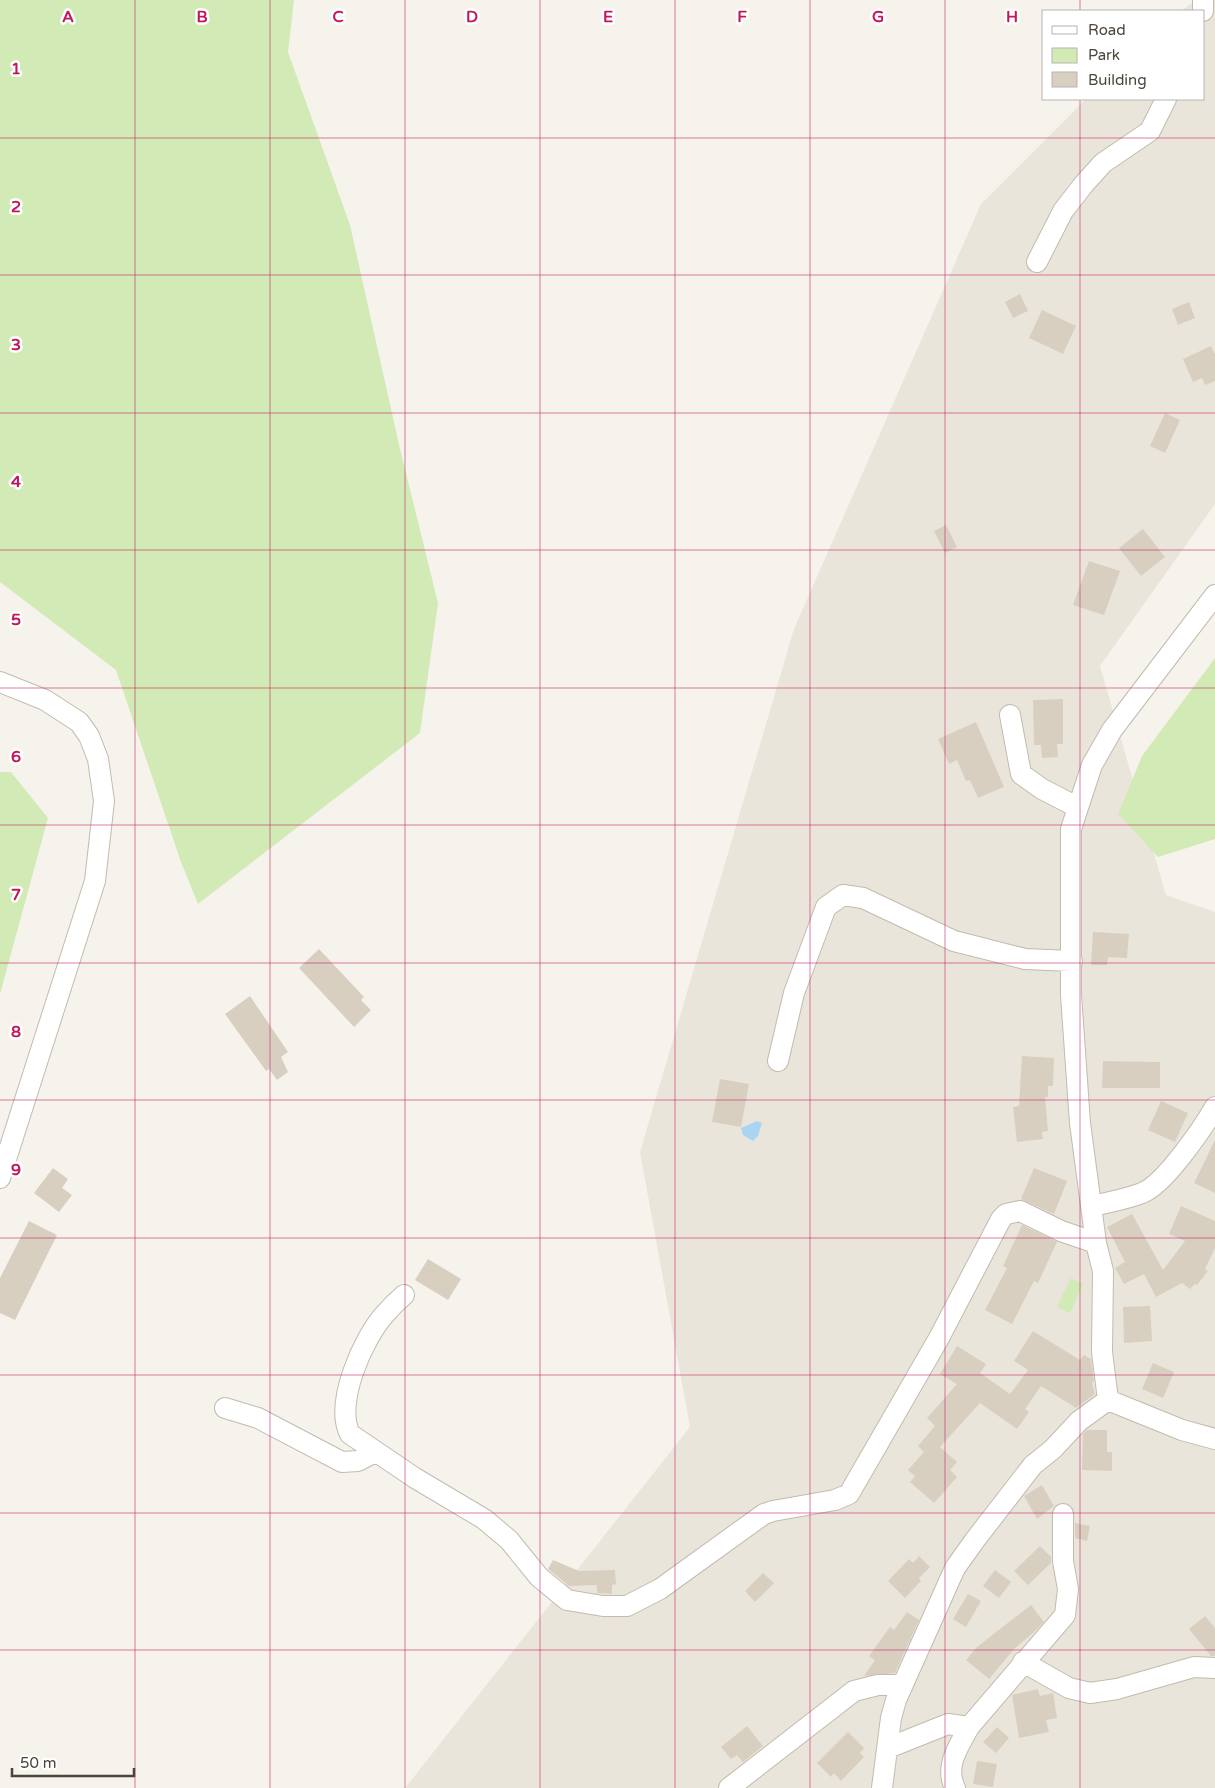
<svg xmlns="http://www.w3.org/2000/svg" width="1215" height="1788" viewBox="0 0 1215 1788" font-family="'Varela Round',sans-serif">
	<rect width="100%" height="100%" fill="#f6f3ec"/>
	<path fill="#eae5da" d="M1196,0H1215V504L1100,666L1166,895L1215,912V1788H405L690,1427L640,1152L794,629L981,204L1086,99H1204V11H1181Z"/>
	<path fill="#d2eab5" d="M0,0H294L288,52L350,225L400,449L438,603L420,733L198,904L181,862L116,670L0,582Z
		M1215,658V839L1158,857L1118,814L1142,756Z
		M0,772H11L48,818L0,994Z
		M1071,1278L1083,1284L1070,1313L1057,1307Z"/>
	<path fill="#a9d4f2" d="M757,1121L762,1123L758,1136L753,1141L743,1135L741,1128Z"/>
	<path fill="#d8cfc1" d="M1020,294L1028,311L1013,318L1005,302Z
		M1189,302L1195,318L1178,325L1172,309Z
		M1042,310L1076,326L1063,354L1029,338Z
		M1211,346L1215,354V381L1205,385L1202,378L1193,382L1183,359Z
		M1165,413L1180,420L1165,453L1150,446Z
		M946,525L957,547L945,553L934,531Z
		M1143,529L1165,557L1141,576L1119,548Z
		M1089,561L1120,571L1104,615L1073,605Z
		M1063,699V744H1057L1058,757L1042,758L1041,745H1034L1033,700Z
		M976,722L1004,787L978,798L970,780L966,781L957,760L949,764L938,739Z
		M1093,932L1129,934L1127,958L1108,957L1107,965H1091Z
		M319,949L364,997L361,1000L371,1010L354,1027L299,968Z
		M250,996L288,1052L281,1057L288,1072L277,1080L269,1069L266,1071L225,1014Z
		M1022,1056L1054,1058L1053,1086H1048V1097H1045L1048,1131L1042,1132L1043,1139L1017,1142L1013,1107L1019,1106Z
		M1103,1061L1160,1062V1088H1102Z
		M720,1079L749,1084L741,1127L712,1122Z
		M1161,1101L1188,1113L1175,1142L1148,1130Z
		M1215,1140V1193L1194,1183Z
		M53,1168L68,1179L62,1188L72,1195L59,1212L34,1193Z
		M1034,1168L1067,1181L1054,1214L1021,1199Z
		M1181,1206L1215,1221V1248L1205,1269L1208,1271L1197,1285L1195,1284L1190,1289L1182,1283L1156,1297L1144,1274L1124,1284L1115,1268L1125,1262L1107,1227L1132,1214L1163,1270L1185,1241L1169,1234Z
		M29,1221L57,1235L15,1320L0,1313V1278Z
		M1022,1225L1057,1242L1038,1283L1034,1281L1012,1324L985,1310L1007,1268L1003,1266Z
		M428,1259L461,1279L448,1300L415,1280Z
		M1150,1306L1152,1341L1124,1343L1123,1307Z
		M1033,1331L1080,1360L1084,1355L1091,1359L1094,1381L1092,1383L1095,1394L1076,1408L1041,1386L1025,1409L1029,1412L1017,1429L980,1403L940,1447L957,1462L950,1470L957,1477L934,1503L910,1482L915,1476L908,1470L924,1452L918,1446L935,1426L927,1418L957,1384L940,1374L957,1346L986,1364L980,1373L1010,1394L1028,1370L1014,1361Z
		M1153,1363L1174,1372L1163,1398L1142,1389Z
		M1087,1430H1107V1452H1112V1471L1082,1470L1083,1434Z
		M1042,1485L1054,1506L1037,1519L1024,1496Z
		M1075,1523L1090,1526L1087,1541L1075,1538Z
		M1040,1546L1051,1557V1563L1028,1585L1014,1571Z
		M919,1556L930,1567L919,1578L921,1581L905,1598L888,1581L909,1559L913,1563Z
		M553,1560L579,1571L615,1570L616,1584L612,1585V1594L597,1593V1585L569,1586L548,1569Z
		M995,1570L1011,1582L999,1598L983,1586Z
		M763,1573L774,1583L755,1602L745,1591Z
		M968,1594L981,1601L966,1627L953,1619Z
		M1031,1605L1044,1622L1034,1632L1015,1648L989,1679L966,1660L977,1647Z
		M907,1612L919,1620L895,1673L864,1676L875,1660L869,1656L890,1627L894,1630Z
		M1205,1616L1215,1628V1656H1211L1189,1629Z
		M1038,1689L1040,1696L1053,1693L1057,1718L1046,1720L1049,1732L1019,1738L1012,1695Z
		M747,1726L763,1746L743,1762L737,1755L731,1759L721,1747Z
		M997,1727L1009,1738L996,1753L983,1742Z
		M848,1732L864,1748L860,1753L864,1757L841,1781L834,1773L831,1777L817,1763Z
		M977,1761L997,1764L993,1787L973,1784Z"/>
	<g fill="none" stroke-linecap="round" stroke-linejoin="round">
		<defs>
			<path id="minor" d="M1203,11V0
				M1037,262L1063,211L1084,184L1103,163L1150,131L1166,99
				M0,682L45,700L79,722L89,736L98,759L104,801L95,881L0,1178
				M1010,715L1021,774L1042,789L1077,807
				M778,1061L794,993L826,907L843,895L863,898L954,941L1025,959L1072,961
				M1093,1206C1109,1202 1127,1199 1142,1193C1164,1185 1203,1128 1215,1107
				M404,1295C397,1301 391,1307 385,1314C363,1338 334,1404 350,1434L415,1478L484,1519L509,1540L539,1577L567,1600L603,1606H627L660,1589L764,1514L773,1511L835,1500L849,1494L939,1338L1001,1219L1006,1214L1020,1211L1061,1231L1096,1243
				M1108,1400L1102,1352L1103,1271L1096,1243L1080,1123L1071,995V829L1092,765L1112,730L1215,595
				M225,1408L258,1418L342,1462L358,1461L375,1452
				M1023,1662L1069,1688L1090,1693L1117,1689L1194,1667L1215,1668
				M888,1748L948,1724L969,1727L1065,1615L1068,1589L1063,1561V1514
				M729,1788L854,1691L878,1685H903
				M882,1788L891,1718L896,1700L955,1568L975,1540L1033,1465L1053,1449L1079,1421L1108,1400L1182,1430L1215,1439
				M955,1788C944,1766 959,1746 969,1727"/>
		</defs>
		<use href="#minor" stroke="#c2bbae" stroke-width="22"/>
		<use href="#minor" stroke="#fff" stroke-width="20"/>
	</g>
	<path fill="none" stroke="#c2185b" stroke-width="1" stroke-opacity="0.55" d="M135,0V1788M270,0V1788M405,0V1788M540,0V1788M675,0V1788M810,0V1788M945,0V1788M1080,0V11M1080,99V1788M0,138H1215M0,275H1215M0,413H1215M0,550H1215M0,688H1215M0,825H1215M0,963H1215M0,1100H1215M0,1238H1215M0,1375H1215M0,1513H1215M0,1650H1215"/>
	<g font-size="16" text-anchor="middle" font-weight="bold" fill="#c2185b" stroke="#fff" stroke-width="5" stroke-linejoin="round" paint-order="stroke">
		<text x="68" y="22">A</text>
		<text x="202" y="22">B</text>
		<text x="338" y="22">C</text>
		<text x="472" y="22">D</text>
		<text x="608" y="22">E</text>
		<text x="742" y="22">F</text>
		<text x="878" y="22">G</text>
		<text x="1012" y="22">H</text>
		<text x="16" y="74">1</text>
		<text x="16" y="212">2</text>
		<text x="16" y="350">3</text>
		<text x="16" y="487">4</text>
		<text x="16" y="625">5</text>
		<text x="16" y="762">6</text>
		<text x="16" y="900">7</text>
		<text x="16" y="1037">8</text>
		<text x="16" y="1175">9</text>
	</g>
	<rect x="1042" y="10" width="162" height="90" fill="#ffffff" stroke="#b7b4b0"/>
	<rect x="1052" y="26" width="25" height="8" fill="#ffffff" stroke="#b7b4b0"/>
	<text x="1088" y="35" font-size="15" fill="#4b4439">Road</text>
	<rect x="1052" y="48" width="25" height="15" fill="#d2eab5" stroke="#b7b4b0"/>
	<text x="1088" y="60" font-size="15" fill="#4b4439">Park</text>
	<rect x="1052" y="72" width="25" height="15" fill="#d8cfc1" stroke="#b7b4b0"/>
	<text x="1088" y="85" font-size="15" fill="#4b4439">Building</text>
	<path d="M12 1768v8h122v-8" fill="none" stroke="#4b4439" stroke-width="2.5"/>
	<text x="20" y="1768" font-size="15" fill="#4b4439" stroke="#ffffff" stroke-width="4" paint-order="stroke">50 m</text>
</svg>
